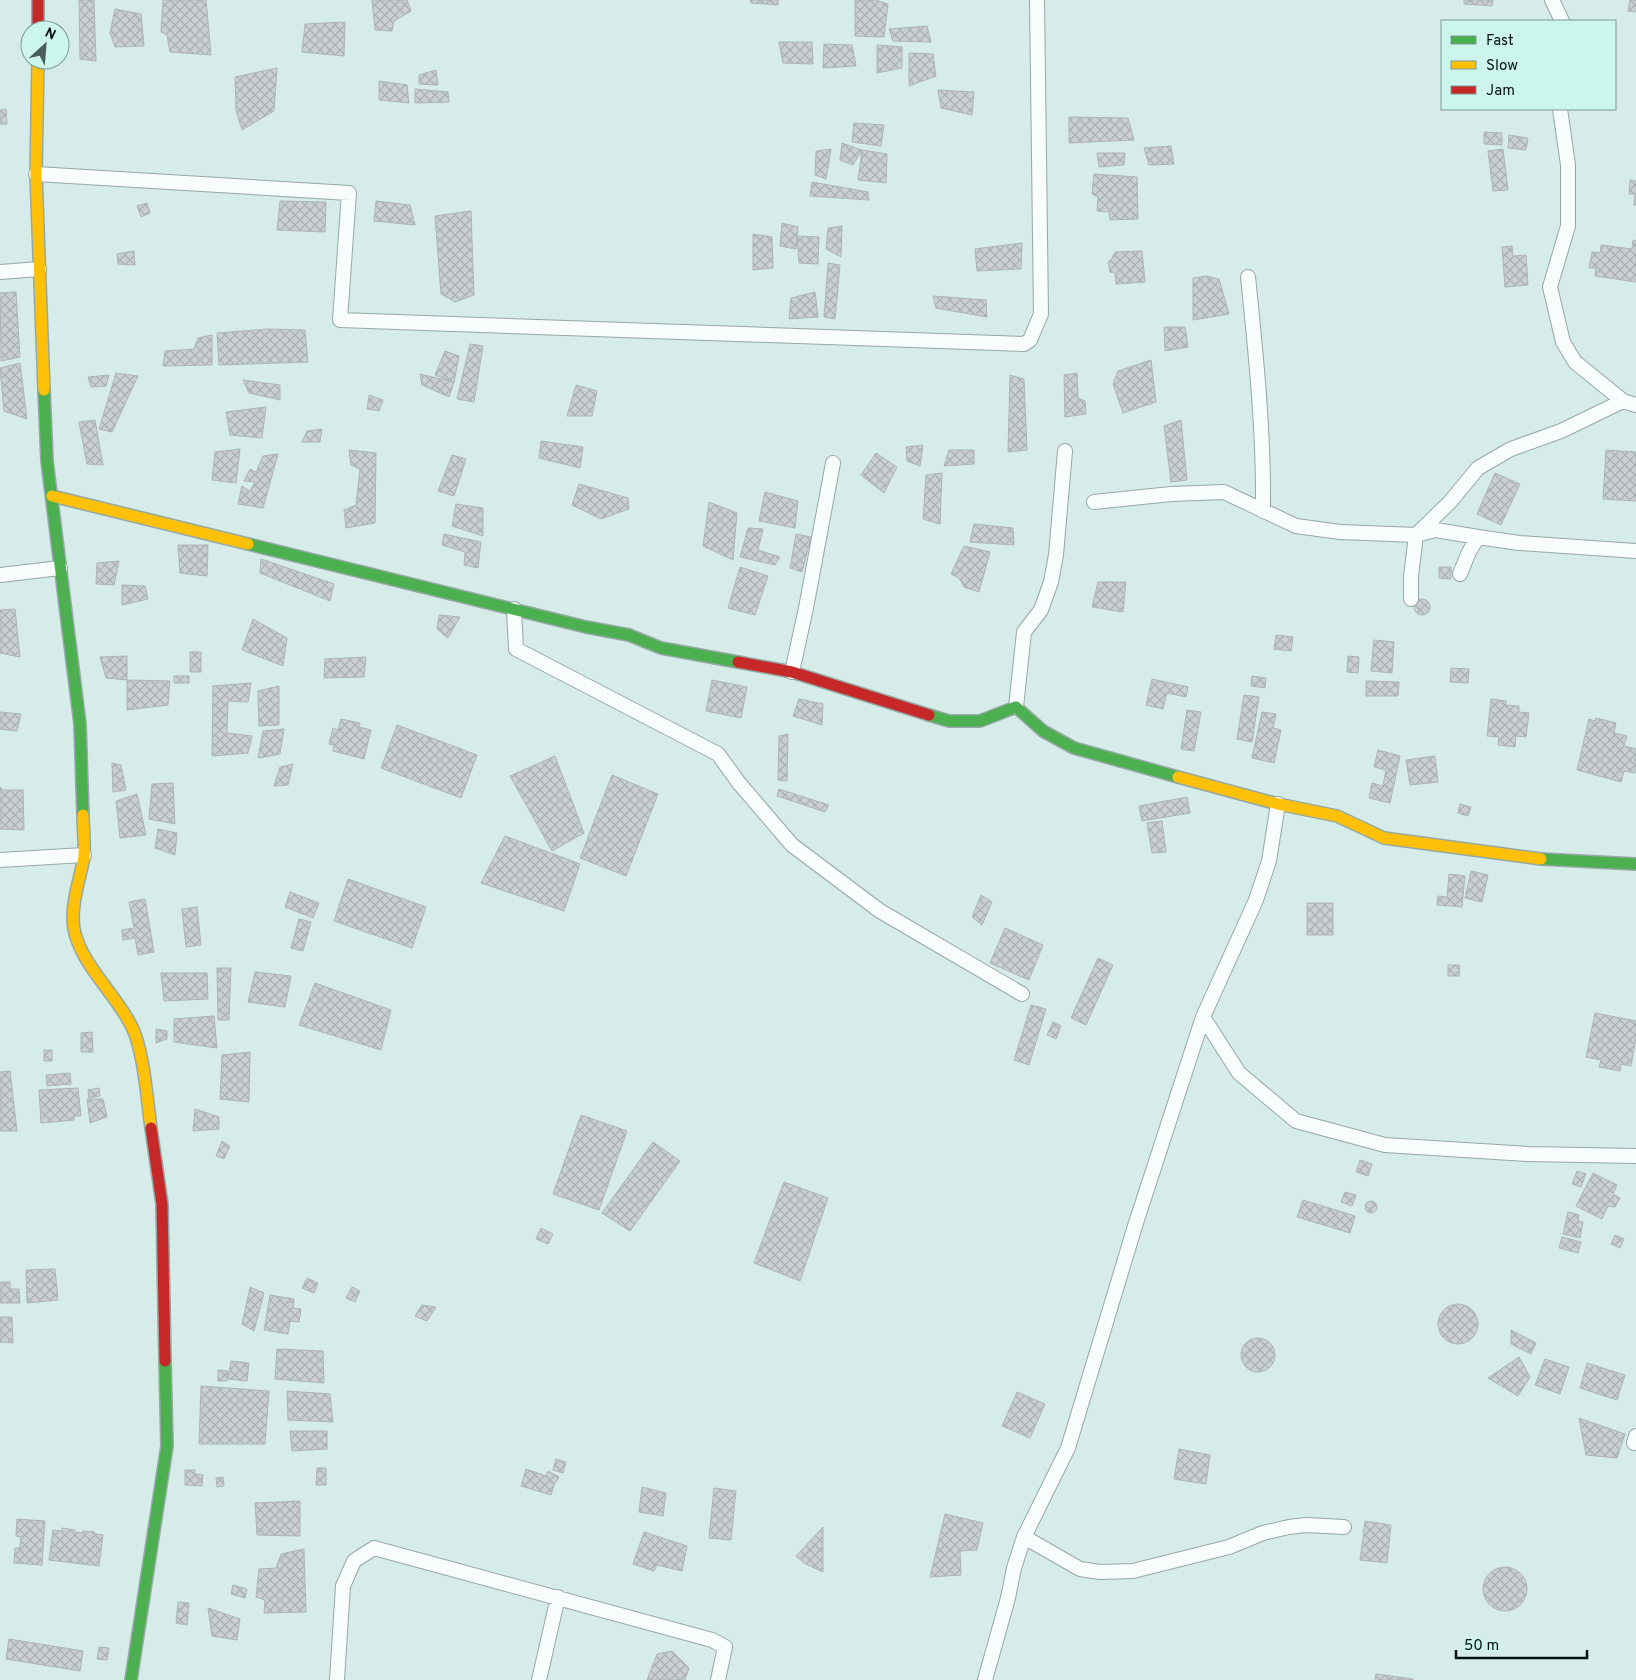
<svg xmlns="http://www.w3.org/2000/svg" width="1636" height="1680" viewBox="0 0 1636 1680" font-family="Overpass,sans-serif">
	<defs>
		<pattern id="building-cross-hatch" width="8" height="8" patternUnits="userSpaceOnUse" patternTransform="scale(1.25)"><rect width="8" height="8" fill="#c9cfd2"/><path d="M0 0l8 8M0 8l8-8" fill="none" stroke="#abb1b3"/></pattern>
	</defs>
	<rect width="100%" height="100%" fill="#d5ece8"/>
	<path fill="url(#building-cross-hatch)" stroke="#aeb4b6" d="M79,0H94L96,61L80,59Z
		M163,0H206L211,55L170,52L167,35L161,32Z
		M372,0H407L411,11L394,21L392,31L375,30Z
		M750,0H778V5L751,3Z
		M855,0H876L888,4L884,37L855,36Z
		M1464,0H1493L1492,6L1464,4Z
		M1630,0H1636V12L1628,11Z
		M115,9L141,14L144,46L115,47L110,33Z
		M345,22L344,56L302,52L305,24Z
		M927,26L931,42L893,41L889,29Z
		M779,42H812L813,64L783,63Z
		M824,44L852,45L856,66L823,68Z
		M877,45L902,47V68L877,73Z
		M909,53L933,54L936,76L909,86Z
		M277,68L274,111L242,130L236,110L235,77Z
		M436,70L438,85L419,84V75Z
		M379,81L407,85L409,103L379,100Z
		M415,89L448,92L449,102L415,103Z
		M938,90L974,92L972,115L941,108Z
		M6,109L7,124H0V110Z
		M1069,117L1128,118L1134,140L1069,143Z
		M854,123L884,125L881,146L852,142Z
		M1484,132L1502,133V145L1484,144Z
		M1509,135L1528,138L1526,150L1508,148Z
		M842,143L862,150L853,165L840,160Z
		M1171,146L1174,164L1149,165L1144,148Z
		M831,149L826,179L815,175L816,151Z
		M1503,149L1508,190L1493,191L1488,151Z
		M862,150L887,154L886,183L858,180Z
		M1097,153H1125L1124,165L1099,167Z
		M1094,174L1137,177L1138,219L1110,220L1109,212L1097,211L1098,197L1092,194Z
		M1630,180L1636,181V205H1634L1635,194H1629Z
		M812,182L868,192L869,200L810,196Z
		M280,201L326,202L325,232L277,230Z
		M376,201L410,205L415,225L374,221Z
		M147,203L150,213L141,217L137,206Z
		M471,211L474,295L455,302L441,294L435,216Z
		M782,223L798,227L796,249L780,246Z
		M842,226L841,257L826,249L828,228Z
		M753,234L772,237L773,268L753,270Z
		M797,236L819,237L818,264L799,263Z
		M1633,240L1636,241V282L1595,276L1596,268H1589L1592,252L1600,253L1601,245L1632,249Z
		M1022,243L1021,269L977,271L975,249Z
		M1512,246L1513,256L1526,255L1528,285L1505,287L1502,247Z
		M134,251L135,265L118,264L117,254Z
		M1142,251L1145,282L1116,284L1115,273L1110,272L1108,262L1112,258L1115,252Z
		M828,263L840,265L835,319L824,317Z
		M1206,276L1219,279L1229,314L1193,320V278Z
		M16,292L20,357L1,361L0,293Z
		M815,292L818,317L789,319L791,298Z
		M933,296L986,300L987,317L936,308Z
		M1164,327H1185L1188,347L1165,351Z
		M268,329L305,330L308,362L219,365L217,333Z
		M212,335V365L163,366L165,351L194,349L198,338Z
		M470,344L483,346L474,402L457,399Z
		M445,351L459,356L454,382L435,375Z
		M1151,360L1156,402L1123,413L1113,384L1118,371Z
		M20,363L27,419L4,411L0,368Z
		M116,373L138,376L112,432L99,429Z
		M1077,373L1078,398L1085,401L1086,414L1065,417L1064,375Z
		M420,374L454,382L449,397L422,385Z
		M109,375L106,386L91,387L88,377Z
		M1010,375L1024,379L1027,450L1008,452Z
		M243,380L280,385V400L249,393Z
		M576,385L597,391L592,416H567Z
		M369,395L383,400L379,411L367,409Z
		M266,407L262,438L230,435L226,412Z
		M95,420L103,465L87,464L79,422Z
		M1181,420L1187,480L1171,482L1164,426Z
		M322,429L320,442H302L307,431Z
		M541,441L583,447L580,468L539,458Z
		M923,445L920,466L907,461L906,447Z
		M240,449L236,483L212,480L215,452Z
		M349,450L376,453L375,523L346,528L344,510L356,505L360,469L351,465Z
		M949,450H974V464L944,466Z
		M1606,450L1636,452V501L1603,499Z
		M876,453L897,467L884,493L861,475Z
		M278,454L263,508L238,504L242,486L250,491L255,482L244,481L250,469L256,472L263,456Z
		M452,455L466,459L454,496L438,491Z
		M942,473L940,524L923,519L926,475Z
		M1495,473L1520,484L1501,525L1477,514Z
		M579,484L628,498L629,509L601,519L572,505Z
		M765,492L798,501L795,528L759,521Z
		M709,502L737,513L733,560L703,546Z
		M456,504L483,508V536L452,526Z
		M974,524L1013,528L1014,545L970,542Z
		M748,528L763,529L758,550L780,557L775,565L740,557Z
		M444,534L481,542L478,568L464,565L465,552L442,545Z
		M796,534L811,537L802,572L790,568Z
		M178,545H208L207,576L180,573Z
		M964,546L990,552L979,592L964,587L959,578L951,574Z
		M261,559L334,584L330,601L260,573Z
		M119,561L114,585L96,584L97,563Z
		M740,567L768,576L755,615L728,608Z
		M1439,567H1451V579L1439,578Z
		M1098,582H1126L1123,612L1092,607Z
		M122,585L145,586L148,599L122,605Z
		M1414 607a8 8 0 1 1 16 0a8 8 0 1 1-16 0Z
		M15,609L20,657L0,653V610Z
		M439,615L460,617L448,638L437,629Z
		M253,619L287,638L283,666L242,650Z
		M1276,635L1293,637L1291,651L1274,649Z
		M1374,640L1394,642L1392,673L1371,671Z
		M190,652H201V672H190Z
		M127,656V680L106,678L100,657Z
		M1348,656L1359,657L1358,673L1347,672Z
		M366,657L364,677L324,678L325,659Z
		M1451,668L1469,669L1468,683L1450,682Z
		M174,676H189V683H174Z
		M1252,676L1266,678L1265,688L1251,686Z
		M1152,679L1188,687L1186,697L1167,693L1163,709L1146,705Z
		M127,680L170,681L168,705L127,710Z
		M712,680L747,687L741,718L706,711Z
		M1366,681L1399,682L1398,696H1366Z
		M251,683L248,702L228,701L227,733L252,736L248,753L212,756L213,686Z
		M279,686V725L259,726L258,691Z
		M1244,695L1259,697L1252,742L1237,739Z
		M799,699L823,704L822,725L793,716Z
		M1491,699L1506,701V705L1519,706V712L1529,713L1526,737L1516,736L1515,747L1498,745L1499,737L1487,736Z
		M1187,710L1201,712L1194,751L1181,749Z
		M0,712L21,714L17,731L0,729Z
		M1262,712L1276,714L1273,728L1281,730L1274,763L1252,758Z
		M1596,718L1616,723L1614,733L1627,736L1624,746L1636,749L1635,773L1624,771L1621,782L1577,770L1589,719L1595,721Z
		M341,719L360,723L359,727L371,730L364,759L333,751L334,745L329,744L333,728L338,730Z
		M397,725L477,755L461,798L381,768Z
		M284,729L280,754L258,758L263,731Z
		M788,734L787,781L778,780L779,736Z
		M1378,750L1400,756L1390,803L1369,798L1372,783L1383,786L1386,770L1374,767Z
		M555,756L584,833L552,851L510,776Z
		M1435,756L1438,782L1410,785L1406,760Z
		M112,763L121,765L126,790L113,792Z
		M293,764L288,785L274,786L280,767Z
		M612,775L658,794L626,876L580,858Z
		M173,783L175,824L149,819L152,784Z
		M0,787L3,790H23L24,830L0,829Z
		M779,789L829,805L825,812L777,796Z
		M137,794L146,835L120,838L116,801Z
		M1187,797L1190,813L1142,821L1139,806Z
		M1460,804L1471,807L1468,816L1458,813Z
		M1162,821L1166,852L1152,853L1147,823Z
		M158,829L177,833L175,855L155,848Z
		M505,836L580,864L564,911L481,883Z
		M1471,871L1488,875L1482,902L1465,898Z
		M1449,874L1465,876L1462,907L1437,905L1438,896L1447,897Z
		M348,879L426,907L412,948L334,921Z
		M290,892L319,903L313,918L285,907Z
		M981,895L992,902L982,925L972,917Z
		M145,899L154,952L138,955L135,938L123,940L122,930L134,928L129,902Z
		M1307,903H1333V935H1307Z
		M197,907L201,945L186,947L182,909Z
		M299,919L311,922L303,951L291,948Z
		M1005,928L1043,945L1029,980L990,963Z
		M1098,958L1113,965L1086,1025L1071,1018Z
		M1448,965H1460L1459,976H1448Z
		M217,968H231L229,1020H218Z
		M255,972L291,976L285,1007L248,1002Z
		M161,973H207L208,999L164,1001Z
		M315,983L391,1010L381,1050L299,1025Z
		M1031,1005L1046,1009L1029,1065L1014,1060Z
		M1595,1013L1636,1021V1038L1631,1066L1621,1064L1620,1071L1599,1067L1601,1060L1586,1057Z
		M214,1016L217,1048L174,1042V1019Z
		M1053,1022L1061,1026L1056,1039L1047,1035Z
		M156,1029L167,1031V1039L156,1043Z
		M92,1032L93,1052H81V1033Z
		M44,1050H52V1061H44Z
		M250,1052L249,1102L220,1099L222,1055Z
		M10,1071L17,1131H0V1072Z
		M70,1073L71,1084L47,1086L46,1075Z
		M78,1088L81,1116H74V1120L41,1123L39,1090Z
		M99,1088L100,1096L89,1098L88,1090Z
		M87,1099H103L107,1117L90,1123Z
		M195,1109L219,1117V1129L193,1131Z
		M581,1115L627,1131L599,1210L553,1194Z
		M222,1141L230,1146L224,1159L216,1156Z
		M653,1142L680,1161L630,1231L602,1213Z
		M1360,1160L1372,1164L1368,1176L1356,1172Z
		M1577,1171L1586,1174L1581,1187L1572,1184Z
		M1593,1173L1617,1185L1613,1194L1620,1198L1615,1207L1608,1206L1602,1219L1576,1206Z
		M784,1182L828,1198L800,1281L754,1263Z
		M1345,1192L1356,1195L1352,1206L1341,1202Z
		M1303,1200L1355,1216L1350,1233L1297,1217Z
		M1365 1207a6 6 0 1 1 12 0a6 6 0 1 1-12 0Z
		M1568,1212L1579,1215L1578,1221L1583,1222L1580,1238L1563,1234Z
		M541,1228L553,1234L548,1244L536,1239Z
		M1615,1235L1624,1239L1620,1248L1611,1244Z
		M1562,1237L1581,1242L1578,1253L1559,1248Z
		M55,1269L58,1300L27,1303L26,1270Z
		M307,1278L318,1283L314,1293L302,1288Z
		M0,1282H10V1289H19L20,1303H0Z
		M250,1287L264,1293L254,1331L242,1324Z
		M352,1287L360,1291L355,1302L346,1298Z
		M270,1295L294,1299L293,1308L301,1309L299,1322L290,1321L288,1334L264,1330Z
		M1438 1324a20 20 0 1 1 40 0a20 20 0 1 1-40 0Z
		M422,1305L436,1307L427,1321L415,1316Z
		M0,1317H12L13,1343L0,1342Z
		M1511,1330L1536,1343L1531,1354L1511,1344Z
		M1241 1355a17 17 0 1 1 34 0a17 17 0 1 1-34 0Z
		M277,1349L323,1351L324,1383L275,1379Z
		M1519,1357L1530,1377L1518,1396L1488,1378Z
		M1545,1359L1569,1367L1560,1394L1535,1385Z
		M231,1361L249,1363L247,1381L228,1379Z
		M1587,1363L1625,1375L1617,1400L1580,1388Z
		M218,1370L228,1371L227,1381H218Z
		M201,1386L269,1391L265,1444H199Z
		M287,1391L330,1394L333,1422L288,1420Z
		M1017,1392L1045,1404L1030,1438L1002,1426Z
		M1579,1418L1625,1434L1617,1458L1586,1455Z
		M290,1431H327V1449L292,1451Z
		M1179,1449L1210,1455L1206,1484L1174,1479Z
		M556,1459L566,1462L563,1473L553,1470Z
		M317,1468H326V1485H316Z
		M526,1469L546,1476L548,1471L559,1477L554,1485L551,1495L521,1486Z
		M185,1470H195V1474L203,1475L202,1486L185,1485Z
		M223,1477L224,1486L217,1487L216,1478Z
		M642,1487L666,1493L663,1516L639,1512Z
		M714,1488L736,1491L731,1540L709,1538Z
		M300,1501V1536L257,1535L255,1503Z
		M945,1514L983,1523L977,1550L960,1551L961,1575L930,1577Z
		M17,1519L45,1521L42,1565L14,1563L15,1548H20L21,1537L16,1536Z
		M1365,1521L1391,1525L1387,1563L1360,1560Z
		M823,1527V1572L804,1563L796,1556Z
		M62,1528L75,1530V1532L82,1533L83,1531L95,1532L94,1534L103,1535L99,1566L49,1560L53,1530L62,1531Z
		M644,1532L687,1546L682,1571L657,1565L654,1571L633,1564Z
		M304,1549L306,1612L264,1613L265,1600L256,1597L259,1569L276,1568L281,1554Z
		M1483 1589a22 22 0 1 1 44 0a22 22 0 1 1-44 0Z
		M233,1585L247,1589L245,1598L231,1594Z
		M178,1602L189,1603L187,1625L176,1623Z
		M208,1608L240,1619L237,1640L212,1636Z
		M9,1639L83,1651L80,1671L6,1659Z
		M99,1647L109,1648L107,1660L97,1659Z
		M672,1651L689,1668L685,1680H647L657,1654Z
		M1376,1674L1413,1679V1680H1375Z"/>
	<g fill="none" stroke-linecap="round" stroke-linejoin="round">
		<defs>
			<path id="street" d="M1552,0L1562,21
				M1560,109L1568,165V226L1550,287L1563,342L1575,362L1623,401L1636,405
				M36,174L349,193L340,320L1024,344L1030,340L1041,314L1037,0
				M0,272L39,269
				M1248,277C1256,355 1264,432 1263,511
				M1094,502L1171,494L1224,492L1296,526L1340,532L1416,535L1436,530L1478,537
				M1460,574L1469,552L1478,537L1519,543L1636,551
				M0,575L60,568
				M1411,599V576L1416,535L1450,502L1478,468L1511,449L1561,431L1623,401
				M514,609L516,649L718,754L739,783L792,845L880,911L1022,994
				M792,672L806,608L833,463
				M1016,707L1024,632L1041,610L1051,582L1056,555L1065,451
				M0,860L84,855
				M1203,1017L1239,1073L1296,1121L1385,1145L1528,1154L1636,1156
				M1634,1443L1636,1436
				M1024,1537L1080,1569L1100,1572L1133,1571L1229,1547L1263,1533L1289,1527L1306,1525L1344,1527
				M337,1680L343,1586L354,1561L374,1548L712,1640L725,1647L718,1680
				M539,1680L558,1597
				M985,1680L1008,1598L1014,1568L1024,1537L1068,1448L1135,1226L1203,1017L1256,900L1269,861L1278,804"/>
			<path id="fast" d="M44,390L47,461L80,724L83,815
				M248,544L586,627L629,635L661,648L738,662
				M929,715L949,721H980L1016,707L1043,731L1074,748L1178,777
				M1541,859L1636,864
				M131,1680L167,1446L165,1361"/>
			<path id="slow" d="M38,60L36,174L44,390
				M52,496L248,544
				M1178,777L1278,804L1337,816L1384,838L1541,859
				M83,815C83,828 85,843 84,857C80,880 70,905 74,929C81,965 116,994 132,1027C144,1052 147,1100 151,1128"/>
			<path id="jam" d="M38,0V30
				M738,662L792,672L929,715
				M151,1128L162,1204L165,1361"/>
		</defs>
		<use href="#street" stroke="#96a8a5" stroke-width="16"/>
		<use href="#fast" stroke="#96a8a5" stroke-width="14"/>
		<use href="#slow" stroke="#96a8a5" stroke-width="14"/>
		<use href="#jam" stroke="#96a8a5" stroke-width="14"/>
		<use href="#street" stroke="#f9fcfc" stroke-width="14"/>
		<use href="#fast" stroke="#4caf50" stroke-width="11"/>
		<use href="#slow" stroke="#ffc107" stroke-width="11"/>
		<use href="#jam" stroke="#c62828" stroke-width="11"/>
	</g>
	<rect x="1441" y="20" width="175" height="90" fill="#ccf5ee" stroke="#7c9a94"/>
	<rect x="1451" y="36" width="25" height="8" fill="#4caf50" stroke="#7c9a94"/>
	<text x="1486" y="45" font-size="15" fill="#03110e">Fast</text>
	<rect x="1451" y="61" width="25" height="8" fill="#ffc107" stroke="#7c9a94"/>
	<text x="1486" y="70" font-size="15" fill="#03110e">Slow</text>
	<rect x="1451" y="86" width="25" height="8" fill="#c62828" stroke="#7c9a94"/>
	<text x="1486" y="95" font-size="15" fill="#03110e">Jam</text>
	<g transform="translate(45 45) rotate(26)"><circle r="24" fill="#ccf5ee" stroke="#7c9a94"/>
	<path d="M0-4L9 19L0 12L-9 19Z" fill="#4c5e5a"/>
	<text y="-8" font-size="14" font-weight="bold" text-anchor="middle" fill="#03110e">N</text>
	</g>
	<path d="M1456 1650v8h131v-8" fill="none" stroke="#03110e" stroke-width="2.5"/>
	<text x="1464" y="1650" font-size="15" fill="#03110e" stroke="#ccf5ee" stroke-width="4" paint-order="stroke">50 m</text>
</svg>
